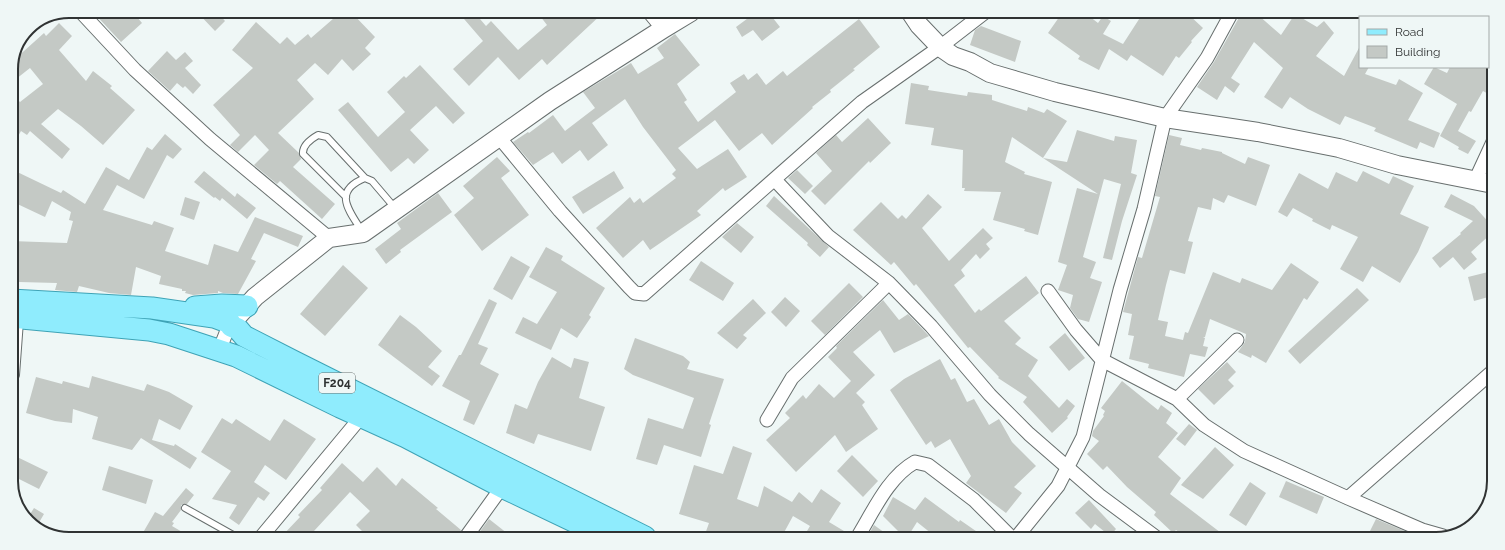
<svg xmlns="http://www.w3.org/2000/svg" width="1505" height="550" viewBox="0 0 1505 550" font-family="Raleway,sans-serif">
	<rect width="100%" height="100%" fill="#eff7f6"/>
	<path fill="#c4c9c5" d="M92,11H132L142,23L121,42Z
		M196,11H216L225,21L215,31Z
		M341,12H351L375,37L365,48L371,54L353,71L342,59L328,75L315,63L297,80L314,99L278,133L299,153L301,159L293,167L335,204L322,219L280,181L277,184L254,165L269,150L255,135L238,152L230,145L240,135L213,105L253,68L232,50L256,22L280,44L287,37L295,45L308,34L311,38Z
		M458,12H474L486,26L491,21L518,50L547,25L537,12H604L547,65L542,59L519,80L498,57L469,86L453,69L483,41Z
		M755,13H769L780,27L762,41L753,30L742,37L736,27Z
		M1062,13H1085L1098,23L1103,16L1111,21L1103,34L1123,44L1143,13L1188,14L1203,28L1191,41L1192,42L1179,58L1176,56L1163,76L1131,55L1127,61L1109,49L1099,70L1078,59L1080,56L1048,33Z
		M1241,14H1257L1281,35L1295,14L1317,27L1324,21L1334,33L1316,56L1344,76L1360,46V67H1369L1365,74L1396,85L1399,79L1423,93L1408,120L1440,133L1434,148L1420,142L1417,149L1374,131L1376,128L1345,116L1340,125L1308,109L1290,97L1282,109L1264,97L1283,68L1254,42L1231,78L1240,84L1234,93L1225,86L1217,100L1197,87L1214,62Z
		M859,19L880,47L853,69L855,70L830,90L831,92L812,107L813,108L772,145L762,133L739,151L715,120L678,148L697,169L728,149L747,177L725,191L723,188L697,211L701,215L650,250L643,240L623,258L596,228L630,197L634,203L640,198L643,203L676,178L672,174L676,170L643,127L625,99L592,123L608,145L588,161L580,150L562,164L553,152L533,165L513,142L528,132L529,133L553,115L565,131L595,108L583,92L631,63L638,74L664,58L657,48L675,34L700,65L677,84L687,100L684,102L698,122L736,92L730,83L744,74L748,80L757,73L766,85L783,71L787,76Z
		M59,23L72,36L59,50L86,81L93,71L112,86L110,88L135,110L103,145L81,126L58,109L41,124L70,149L62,159L30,131L27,135L21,131L11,149V94L20,102L43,84L30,68L11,83V66L14,60L44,33L46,36Z
		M981,26L1021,41L1015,62L970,45L975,30Z
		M167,51L176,60L185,52L193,61L185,68L201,85L193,94L185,86L183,88L177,83L170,91L148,71Z
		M420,65L465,113L453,124L436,106L410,130L429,150L414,164L408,158L391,172L338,110L348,102L378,137L405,112L387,92L404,76L406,78Z
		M1434,67L1447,73L1450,67H1494V97L1483,91L1471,112L1469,111L1458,131L1476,141L1468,154L1458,149L1459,147L1440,136L1457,104L1424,84Z
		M911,83L929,86L928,90L967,96L968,92L992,95V100L1027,111L1028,107L1044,113L1047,109L1067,121L1043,158L1012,137L1005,162L1025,172L1024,174L1052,182L1038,235L1024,231L1025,229L993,220L1001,192L964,191L965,188H962L963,150L931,145L934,128L905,124Z
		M868,118L891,143L870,163L869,161L825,205L811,191L832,171L816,153L836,135L842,142Z
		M1077,130L1114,141L1115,136L1137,140L1131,173L1137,175L1122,221L1112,260L1103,258L1121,184L1104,179L1083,257L1096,262L1090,278L1102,282L1089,322L1078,319L1070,308L1073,295L1058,290L1067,265L1058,262L1077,188L1098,194L1043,158L1067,162Z
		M165,134L182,149L173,159L167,155L144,199L117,185L103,210L152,225L154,221L174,228L165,251L208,265L214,244L238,252L255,217L303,236L298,247L264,233L251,259L256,261L238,294L223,293L218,291V293L193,295L185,293L186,291H182V289L159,284L161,276L136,267L131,295L109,293L79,286L77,292L55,290L57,283L19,282V268H11V241L67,243L73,221L69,220L71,212L52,201L45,217L11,201V169L61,193L63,190L85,204L106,167L129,180L147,147L152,150Z
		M1169,135L1182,138L1180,145L1201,150L1202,148L1222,152V153L1245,164L1248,157L1270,165L1256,206L1228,195L1224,203L1213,198L1211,210L1198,207L1188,241L1193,242L1185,274L1170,270L1166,285L1158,320L1168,322L1165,336L1183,340L1185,332L1188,333L1213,272L1240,283L1242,278L1272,290L1291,263L1319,282L1307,300L1304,298L1266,363L1252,355L1251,358L1238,352L1245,342L1246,334L1210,319L1205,337H1203L1205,338L1203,346L1208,347L1205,357L1190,354L1184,377L1148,368L1149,364L1129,359L1134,336L1128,335L1132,314L1123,312L1138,257L1142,258L1160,197L1155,196Z
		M497,157L510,171L501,178L529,215L482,251L454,215L474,198L463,186Z
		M797,170L813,186L805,194L788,178Z
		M204,171L235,197L237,193L256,208L247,219L222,198L220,201L215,197L214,198L194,182Z
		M614,171L624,188L583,214L572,197Z
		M1363,171L1389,184L1393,176L1414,186L1400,214L1429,227L1418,252L1400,283L1372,266L1363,282L1340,269L1358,237L1332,225L1330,230L1312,221L1313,219L1293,208L1287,217L1278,212L1299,173L1328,189L1336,172L1357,182Z
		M438,193L452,212L400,250L401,252L386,264L375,249L401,229L397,223Z
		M928,194L942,207L922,228L949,261L983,228L993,238L986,244L990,249L980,259L976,254L961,270L965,276L954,285L975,313L979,309L981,311L1026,276L1039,293L1004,321L1021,338L1015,344L1038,360L1028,376L1059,408L1067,399L1075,406L1067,417L1068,418L1052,433L1023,402L1027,397L998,378L999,377L970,347L968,348L916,284L914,286L894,262L891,265L853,230L881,202L898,219L902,215L906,219Z
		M1451,194L1474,206L1493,227V232L1471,252L1477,259L1464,270L1453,257L1440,268L1432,258L1461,234L1460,233L1473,221L1444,207Z
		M774,196L829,247L820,257L807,245L808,243L766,206Z
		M185,197L200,202L194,220L180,215Z
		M737,223L754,237L741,253L722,237Z
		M546,247L563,256L561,260L605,288L589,315L591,317L577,338L561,328L551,350L515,333L523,317L537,324L557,292L529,277Z
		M511,256L530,267L512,300L493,289Z
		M701,261L734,283L723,301L689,280Z
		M343,265L368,288L325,336L300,314Z
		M1492,271V296L1474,301L1468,277Z
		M849,283L863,297L825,335L811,321Z
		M1357,288L1369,300L1300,364L1288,351Z
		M785,297L800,311L786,327L771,312Z
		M489,299L497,303L478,344L488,348L480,364L499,374L474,425L463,420L470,401L442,386L459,355H461Z
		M753,299L766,313L743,335L747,338L737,349L717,333Z
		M883,300L899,320L908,314L929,336L894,353L880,330L853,352L875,375L856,393L865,402L862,405L878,429L846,452L835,435L796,472L766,440L790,418L785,413L803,395L806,399L819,384L834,398L851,381L828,357L837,348L836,346Z
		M400,315L416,327L442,351L428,367L440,376L432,386L378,345Z
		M1065,333L1085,358L1069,371L1049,347Z
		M635,338L683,356L690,362L687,369L724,379L709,424L711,425L701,457L664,445L657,465L636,459L648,418L683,429L694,398L633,375L624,369Z
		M552,357L571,368L574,358L589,362L579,398L605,407L591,451L538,434L534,444L506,433L515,404L527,409L538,382Z
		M940,359L951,380L955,378L967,402L974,399L989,425L999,419L1012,442L1036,466L1014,487L1022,493L1006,513L966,483L971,476L950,439L935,448L931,441L926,445L890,390L904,379Z
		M1227,362L1236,372L1228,380L1234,386L1214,405L1198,389Z
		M92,376L144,391L147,384L169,392L193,406L180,430L159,419L152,440L174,446L175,444L197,458L190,469L141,438L132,450L92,439L98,417L73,409L72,423L55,421L26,413L36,377L62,384L63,381L89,388Z
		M1122,381L1158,410L1161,405L1172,413L1166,423L1178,433L1158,457L1181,478L1170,494L1229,539L1187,538L1176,530L1173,533L1154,515L1156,512L1127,487L1107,466L1103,470L1087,454L1099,441L1092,436L1093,431L1104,416L1103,415L1105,411L1101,408Z
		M222,418L232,424L236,419L270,441L284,419L316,439L286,480L265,465L254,482L270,493L264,501L258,497L239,525L229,518L237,505L212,499L231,471L201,452Z
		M1189,424L1197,430L1185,446L1176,439Z
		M733,446L752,453L737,499L758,507L764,486L792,502L799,492L812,503L821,489L841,503L829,522L844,531L839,538H808L811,533L807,531L810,526L793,516L781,538L765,537L756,532L754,537H704L709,523L679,514L694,465L723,474Z
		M1215,447L1234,465L1203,499L1181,485Z
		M11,454L48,472L39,489L11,475Z
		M852,455L878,481L863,497L837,471Z
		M342,463L363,482L377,467L396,486L402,478L438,508L436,509L461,530L458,537H368L356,525L370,511L350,492L314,531L320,536H282L300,517L298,515L322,490L320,488Z
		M109,466L153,480L146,504L102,490Z
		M1286,481L1324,497L1317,514L1279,497Z
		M1250,482L1266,493L1246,526L1229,515Z
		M186,488L194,495L187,504L181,505V510L172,522L174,523L172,526L189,536H141L155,512L163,516Z
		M893,497L915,510L925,497L959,522L960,520L986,538H937L917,522L907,538H905L883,516Z
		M1089,500L1116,529L1110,536L1095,524L1091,529L1075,513Z
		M34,508L44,514L37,526L27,519Z
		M489,519L512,537H476Z
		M1376,519L1407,532L1404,539H1366Z
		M874,525L892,538H875L869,534Z"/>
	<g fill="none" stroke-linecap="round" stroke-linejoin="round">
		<defs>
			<path id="lane" d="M346,197L303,154C302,145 311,139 318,135L327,137L365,178
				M362,231C349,211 332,191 365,178L372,181L395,208
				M11,386L16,375L20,321
				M185,508L235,536"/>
			<path id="street" d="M80,11L135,70L210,139L329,238
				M649,12L663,29
				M499,137L560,211L629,287L635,293L644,294L862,102L940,47L984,13
				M775,180L828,236L889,283L931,326L990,395L1029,434L1099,495L1157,538
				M1475,181L1493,142
				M1048,291L1076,330L1102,360L1177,399L1204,425L1244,451L1348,498L1422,530L1443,536
				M219,351L230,323
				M1177,399L1237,340
				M767,420L792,378L889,283
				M1348,498L1492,372
				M262,536L361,417
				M466,537L502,487
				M857,538C873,512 888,477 915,462L928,465L974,500L1012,538
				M1016,538L1058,486L1083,437L1120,290L1144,209L1165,118L1207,58L1231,14"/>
			<path id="secondary" d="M911,13L919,25L940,47L953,56L970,62L990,73L1055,92L1165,118L1258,132L1339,148L1397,165L1493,184
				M238,316L255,297L329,238L363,233L550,101L663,29L691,12"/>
			<path id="primary" d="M11,300L152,308L214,317L230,323L231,326L238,329L244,336L295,362L645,537
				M195,307L222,305L247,306
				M11,317L149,330L169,334L236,356L340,407L406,437L502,487L607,537"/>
		</defs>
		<use href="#lane" stroke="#686f6e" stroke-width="8"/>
		<use href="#street" stroke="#686f6e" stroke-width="15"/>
		<use href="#secondary" stroke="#686f6e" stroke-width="20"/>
		<use href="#primary" stroke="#3ea3b6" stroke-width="23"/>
		<use href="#lane" stroke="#fff" stroke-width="6"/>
		<use href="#street" stroke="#fff" stroke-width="13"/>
		<use href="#secondary" stroke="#fff" stroke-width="18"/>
		<use href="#primary" stroke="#8fecfd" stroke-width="21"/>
	</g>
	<g text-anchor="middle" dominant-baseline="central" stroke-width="4" stroke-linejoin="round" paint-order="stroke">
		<rect fill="#eff7f6" stroke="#696e6e" stroke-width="1" x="319" y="373" width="36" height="20" rx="3"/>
		<g font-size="12" font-weight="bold" fill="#303333">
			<text x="337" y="383">F204</text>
		</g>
	</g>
	<path d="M0 0H1505V550H0ZM69 18H1436A51 51 0 0 1 1487 69V481A51 51 0 0 1 1436 532H69A51 51 0 0 1 18 481V69A51 51 0 0 1 69 18Z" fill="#eff7f6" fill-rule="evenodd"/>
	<path fill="none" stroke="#303333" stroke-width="2" d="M69 18H1436A51 51 0 0 1 1487 69V481A51 51 0 0 1 1436 532H69A51 51 0 0 1 18 481V69A51 51 0 0 1 69 18Z"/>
	<rect x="1359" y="16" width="130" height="52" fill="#eff7f6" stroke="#a3a9a8"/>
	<rect x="1367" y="29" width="20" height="6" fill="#8fecfd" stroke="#a3a9a8"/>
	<text x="1395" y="36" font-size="12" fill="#303333">Road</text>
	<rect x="1367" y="46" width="20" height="12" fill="#c4c9c5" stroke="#a3a9a8"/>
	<text x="1395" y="56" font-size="12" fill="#303333">Building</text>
</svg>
